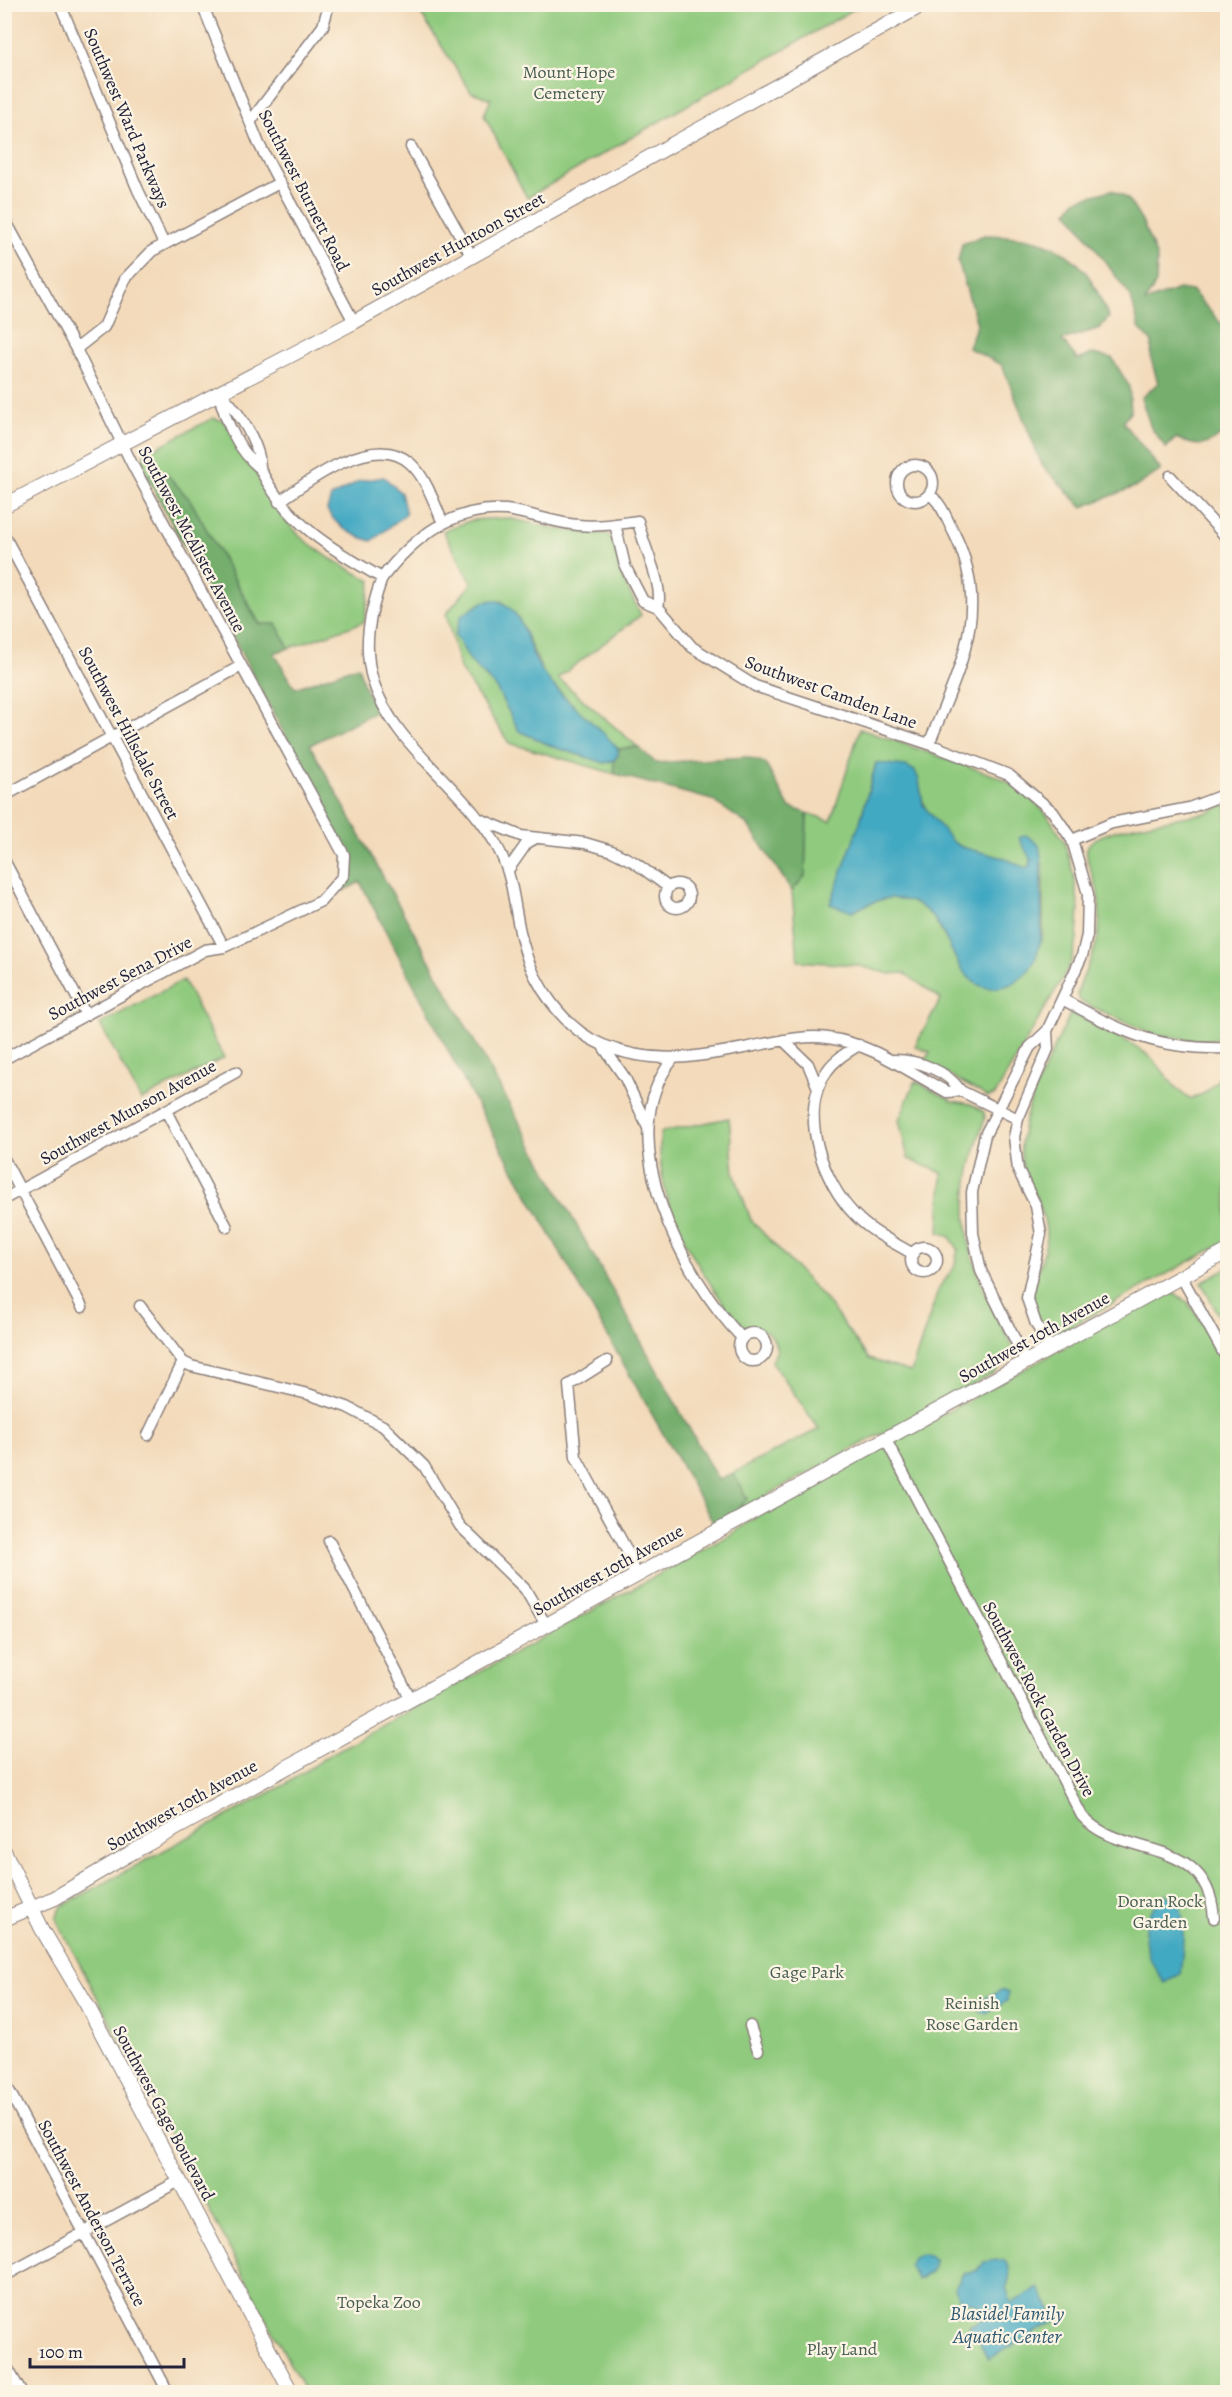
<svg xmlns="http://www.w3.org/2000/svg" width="1232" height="2397" viewBox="0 0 1232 2397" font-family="Alegreya,serif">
	<rect width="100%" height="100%" fill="#fcf5e5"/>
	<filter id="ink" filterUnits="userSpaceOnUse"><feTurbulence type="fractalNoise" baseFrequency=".0167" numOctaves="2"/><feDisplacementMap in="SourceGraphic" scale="12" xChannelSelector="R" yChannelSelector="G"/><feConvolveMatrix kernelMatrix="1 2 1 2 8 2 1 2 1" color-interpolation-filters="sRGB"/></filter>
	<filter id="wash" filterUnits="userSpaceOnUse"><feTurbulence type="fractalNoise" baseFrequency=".008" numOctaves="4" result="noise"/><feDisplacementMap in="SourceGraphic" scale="24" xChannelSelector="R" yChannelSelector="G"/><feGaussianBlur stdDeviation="1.35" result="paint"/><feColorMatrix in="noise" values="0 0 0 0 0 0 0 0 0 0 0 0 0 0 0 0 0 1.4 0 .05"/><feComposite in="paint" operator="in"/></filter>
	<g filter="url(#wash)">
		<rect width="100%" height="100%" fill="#f3daba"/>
		<path fill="#90ca7e" stroke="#59765c" stroke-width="1.5" fill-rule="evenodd" d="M415,5V4L861,5L527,198L484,115L491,99L471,92Z
			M213,418L224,421L284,519L303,539L331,559L371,581L364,622L289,648L276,624H260L190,500L164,472L146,475L142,463L144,454Z
			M508,518L562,530L607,534L612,538L621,575L641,615L558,678L638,747L618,749L545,677L518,617L502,601L483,602V675L495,686L519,731L554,747L605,763L614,760L615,774L509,743L460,669L446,614L472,583L443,531L472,520Z
			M860,729L999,777L1024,791L1048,816L1064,841L1074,876L1079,909L1077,940L1070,965L995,1095L988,1097L925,1062L930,1052L915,1046L941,999L904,973L890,974L856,965L798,961L792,891L805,876L807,813L831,821ZM876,763L921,792C923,812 941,837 960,846C979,856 1005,859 1026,868L1030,865L1032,860L1043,864V933L1040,944L965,972C933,922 926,871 852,912L860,822Z
			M1226,804L1227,1039L1194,1040L1153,1034L1081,1002L1077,995C1082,973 1097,953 1099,930C1100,919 1100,904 1098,893C1096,880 1084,860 1087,848C1093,827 1185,818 1205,813C1212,811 1219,807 1226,804Z
			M183,980L224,1058L141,1100L100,1024Z
			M1071,1012C1097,1026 1126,1038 1149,1056C1165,1069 1171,1088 1190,1099L1205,1093L1227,1070V1241L1055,1335L1047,1334C1043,1326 1037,1318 1034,1310C1025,1287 1046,1262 1046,1239C1047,1206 1028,1190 1022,1162C1013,1121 1054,1051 1071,1012Z
			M915,1081L953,1101L971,1104L984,1112L985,1119C949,1216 967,1262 1014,1349L1013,1357L994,1373L734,1513L747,1498L733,1473L819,1429L771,1361L777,1351C771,1319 752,1336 735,1320C696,1263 653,1205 661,1132L729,1118L734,1173L751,1220L825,1299L869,1359L911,1372L939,1288L954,1268L958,1249L950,1237L939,1232L942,1173L908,1159L899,1120Z
			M1227,1268V1331L1201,1282Z
			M1171,1293C1196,1298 1216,1350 1227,1371V2392H305L56,1919L62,1906L286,1784L329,1755L728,1536L762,1513L1162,1294Z"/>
		<path fill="#74ae6d" stroke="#4b6854" stroke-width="1.5" d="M1112,190L1128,199L1143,223L1157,258L1156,283L1145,302L1179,289L1192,291L1227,330V430C1208,447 1199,449 1176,438L1166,448L1151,428L1141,398L1158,383L1151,359L1152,342L1139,328L1131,297L1068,211L1076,200Z
			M984,235C1021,236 1055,239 1082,268C1094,280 1101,302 1109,317L1100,328L1062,340L1078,360L1092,354L1112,358L1129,386L1131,411L1123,422L1161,470L1137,486L1082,507L1042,465L1002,365L968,348L977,324L958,261L962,244Z
			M164,471L190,500L259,624H276L289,648L274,653L295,688L358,666L366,691L377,711L310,745L718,1480L733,1473L747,1499L734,1513L714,1524L473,1098L360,882L343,891L350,875L349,855L146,475Z
			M638,747L656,763L747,757L765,763L789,807L807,813L805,876L792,891L748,825L712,800L615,774L614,760L618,755V749Z"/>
		<path fill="#42a9c2" stroke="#32667e" stroke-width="1.5" d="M384,477L401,493L406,514L372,541C353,536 337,527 327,510L331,497L359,481Z
			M494,600C522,605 525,640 536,661C555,697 593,718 618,749V755L614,760L605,763L554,747L519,731L495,686L471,662L455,635L461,616L483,602Z
			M876,763L906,766L915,771L919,780L923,805L951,840L961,847L1004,858L1026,868L1030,865L1031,860L1019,838L1026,835L1039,845C1043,861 1041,874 1041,890C1042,922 1047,968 1011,984C1003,987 992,989 984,987C948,976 952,917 912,902C889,893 873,901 852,912L830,904L860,822Z
			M1166,1894C1170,1897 1175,1899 1178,1903C1187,1915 1182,1960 1180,1974L1165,1983C1142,1953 1134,1920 1166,1894Z
			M1001,1990L1008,1993L1007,2001L986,2013L979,2011L980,2001Z
			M922,2254L929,2255L934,2260L932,2271L918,2280L909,2265L912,2257Z
			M995,2259L1005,2261C1012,2271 1010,2278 1006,2289L1012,2303L1039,2288L1057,2320L989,2359L969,2326L986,2317L979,2305L958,2298L955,2287L963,2273L977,2271L984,2263Z"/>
	</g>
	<g filter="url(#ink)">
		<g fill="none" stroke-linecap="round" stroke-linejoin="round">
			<defs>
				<path id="minor" d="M60,4L138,190L164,244
					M202,4L259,144L354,322
					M250,122L323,26L329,4
					M411,147L472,257
					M4,218L76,349L132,464L344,855L343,876L321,901L224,947L205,950L4,1059
					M76,349L104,327L125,279L152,251L279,183
					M219,392C236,408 251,431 258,453C260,459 259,465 261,471C288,524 333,550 382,578C370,612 362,645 373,681C393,748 469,789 500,852C515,882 514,913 523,944C533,984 564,1029 603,1045C658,1068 709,1055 764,1044C784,1040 807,1035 828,1038C873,1044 907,1071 947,1092L961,1091L1018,1119
					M219,394C225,420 238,451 260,468
					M897 483a18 18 0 1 1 36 0a18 18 0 1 1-36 0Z
					M1170,476L1228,539
					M929,494C942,503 947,520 954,533C993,610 958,671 929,744
					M279,502C309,480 375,431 410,463C426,477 434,503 443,523
					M615,524L625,566L643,601L658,607L692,647L755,686L929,744L1009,775L1053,812L1072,840L1088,894L1087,935L1082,956L1047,1031L1030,1047L985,1135L972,1192L973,1233L981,1271L1026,1362
					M4,535L224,947
					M382,578C412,539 453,506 506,510C530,513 554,523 578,525C598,527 618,524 638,521C643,547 664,584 658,607
					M4,796L241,666
					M480,819L521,836L585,843L612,851L634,862L668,887
					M1072,840L1112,823L1189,808L1228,793
					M4,860L86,1015
					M508,870L527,843L536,838
					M665 896a12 12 0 1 1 24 0a12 12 0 1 1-24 0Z
					M1062,999C1123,1032 1156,1050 1228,1048
					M1047,1031L1048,1049L1018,1119L1014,1137L1018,1170L1036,1206L1041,1234L1027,1298L1036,1324L1050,1348
					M783,1040L808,1064L818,1088
					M602,1045L625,1078L648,1128
					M859,1045C848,1052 835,1059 827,1071C797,1112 823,1183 855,1215C871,1232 893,1242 913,1254
					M673,1059C609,1137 683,1277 742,1338
					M894,1060C918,1060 946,1070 961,1091
					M166,1111L227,1227
					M4,1159L82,1307
					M4,1199L236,1072
					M911 1260a13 13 0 1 1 26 0a13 13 0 1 1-26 0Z
					M1181,1276L1228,1361
					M140,1306L183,1362L191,1366L308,1394L347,1407L383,1426L424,1466L460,1526L525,1589L546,1625
					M739 1347a14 14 0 1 1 28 0a14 14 0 1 1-28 0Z
					M607,1361L569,1385L576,1457L631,1558L634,1576
					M148,1435L183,1362
					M885,1438L1082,1816C1122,1861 1208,1833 1214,1918
					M329,1541L411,1700
					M750,2026L758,2050
					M4,2081L168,2392
					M4,2276L179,2181
					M4,2362L21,2392"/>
				<path id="major" d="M4,506L354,322L924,4
					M4,1851L42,1929L87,2005L291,2392
					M4,1919L55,1898L129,1854L1228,1251"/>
			</defs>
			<use href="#minor" stroke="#8a7e7a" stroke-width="13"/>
			<use href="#major" stroke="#8a7e7a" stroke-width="16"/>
			<use href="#minor" stroke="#fff" stroke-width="10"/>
			<use href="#major" stroke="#fff" stroke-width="14"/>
		</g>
	</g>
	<g text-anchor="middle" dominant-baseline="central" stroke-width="4.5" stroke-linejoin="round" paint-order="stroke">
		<g font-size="18" fill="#485d52" stroke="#fcf5e5">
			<text x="569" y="72">Mount Hope<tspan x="569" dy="21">Cemetery</tspan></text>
			<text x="1160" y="1901">Doran Rock<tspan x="1160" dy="21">Garden</tspan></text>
			<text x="807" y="1972">Gage Park</text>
			<text x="972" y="2003">Reinish<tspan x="972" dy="21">Rose Garden</tspan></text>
			<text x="379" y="2302">Topeka Zoo</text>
			<text x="842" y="2349">Play Land</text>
		</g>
		<g font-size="18" fill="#22223b" stroke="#fcf5e5">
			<text transform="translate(127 118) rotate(67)">Southwest Ward Parkways</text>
			<text transform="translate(304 190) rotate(63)">Southwest Burnett Road</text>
			<text transform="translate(458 244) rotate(-29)">Southwest Huntoon Street</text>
			<text transform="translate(192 539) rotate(62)">Southwest McAlister Avenue</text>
			<text transform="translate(831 692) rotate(20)">Southwest Camden Lane</text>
			<text transform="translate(129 733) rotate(62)">Southwest Hillsdale Street</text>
			<text transform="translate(120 978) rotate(-28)">Southwest Sena Drive</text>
			<text transform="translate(128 1112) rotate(-29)">Southwest Munson Avenue</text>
			<text transform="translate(1034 1337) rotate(-29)">Southwest 10th Avenue</text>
			<text transform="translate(608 1570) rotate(-29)">Southwest 10th Avenue</text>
			<text transform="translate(1039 1699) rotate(62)">Southwest Rock Garden Drive</text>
			<text transform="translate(182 1805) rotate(-29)">Southwest 10th Avenue</text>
			<text transform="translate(164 2113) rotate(62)">Southwest Gage Boulevard</text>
			<text transform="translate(92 2213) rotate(62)">Southwest Anderson Terrace</text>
		</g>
		<g font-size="20" font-style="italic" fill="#2f5871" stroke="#fcf5e5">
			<text x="1007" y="2313">Blasidel Family<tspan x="1007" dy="23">Aquatic Center</tspan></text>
		</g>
	</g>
	<rect width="1232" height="2397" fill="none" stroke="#fcf5e5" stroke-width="24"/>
	<path d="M30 2358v9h154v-9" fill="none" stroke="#22223b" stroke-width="3"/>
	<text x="39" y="2358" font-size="18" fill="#22223b" stroke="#fcf5e5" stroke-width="4.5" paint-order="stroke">100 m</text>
</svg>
